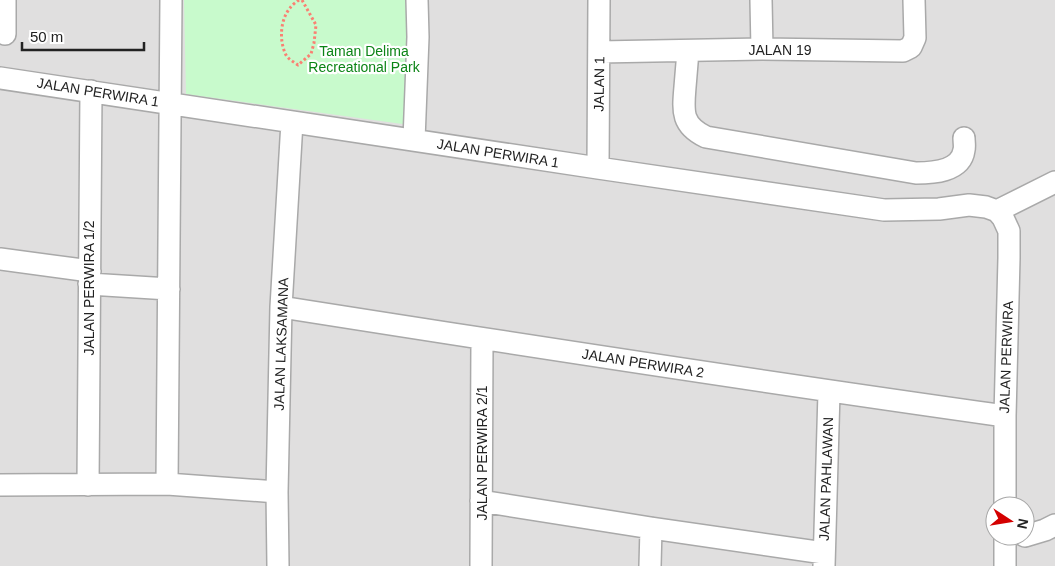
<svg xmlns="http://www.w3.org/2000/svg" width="1055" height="566" viewBox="0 0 1055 566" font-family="Helvetica,sans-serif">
	<rect width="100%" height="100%" fill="#f2efe9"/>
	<path fill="#e0dfdf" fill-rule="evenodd" d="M0,0H1055V566H0ZM995,506H1025V536H995Z"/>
	<path fill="#c8facc" d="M184,0H421L424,127L186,94Z"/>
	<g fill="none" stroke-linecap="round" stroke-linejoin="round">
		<defs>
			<path id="minor" d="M761,0L762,49
				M5,34V0
				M688,51C687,63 686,75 685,87C683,111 681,125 706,137L916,173C932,173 961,172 964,150C965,147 964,142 964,138
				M599,52L762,49L903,51L911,47L915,38L914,0
				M0,78L598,168L884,210L939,209L969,205L986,207L997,211
				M414,140L418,37L417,0
				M598,168L599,0
				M997,211L1003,218L1009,231V258L1005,416V506
				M997,211L1055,182
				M0,259L90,271
				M89,284L169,289
				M281,307C522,345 763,382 1005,416
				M167,484L171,0
				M0,485L167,484L277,492
				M88,485L91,91
				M481,501L651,528L824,553
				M1025,536L1045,530L1055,525
				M278,566L277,492L281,307L292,122
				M481,566L482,339
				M650,566L651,528
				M824,566L829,392
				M1005,566V536"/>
		</defs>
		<use href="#minor" stroke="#a9a9a9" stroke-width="24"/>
		<path stroke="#fa8072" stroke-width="3" stroke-dasharray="2.5 2.5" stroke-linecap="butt" d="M299,0C296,2 292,5 290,8C280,20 279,41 286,55C288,59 294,62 298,65L311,54L314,43L316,25L302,0"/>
		<use href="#minor" stroke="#fff" stroke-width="21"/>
	</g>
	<g text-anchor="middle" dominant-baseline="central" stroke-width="4.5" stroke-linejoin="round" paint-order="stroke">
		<g font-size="14" fill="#222" stroke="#fff">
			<text x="780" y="50">JALAN 19</text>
			<text transform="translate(599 84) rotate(-89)">JALAN 1</text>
			<text transform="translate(98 92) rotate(9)">JALAN PERWIRA 1</text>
			<text transform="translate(498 153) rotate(9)">JALAN PERWIRA 1</text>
			<text transform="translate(89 288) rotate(-90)">JALAN PERWIRA 1/2</text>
			<text transform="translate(281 344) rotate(-88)">JALAN LAKSAMANA</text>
			<text transform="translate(1006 357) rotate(-88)">JALAN PERWIRA</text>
			<text transform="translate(643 363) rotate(9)">JALAN PERWIRA 2</text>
			<text transform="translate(482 453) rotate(-90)">JALAN PERWIRA 2/1</text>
			<text transform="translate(826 479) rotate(-88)">JALAN PAHLAWAN</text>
		</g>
		<g font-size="14" fill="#0c8416" stroke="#fff">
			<text x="364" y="51">Taman Delima<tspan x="364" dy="16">Recreational Park</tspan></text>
		</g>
	</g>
	<g transform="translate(1010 521) rotate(102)"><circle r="24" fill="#ffffff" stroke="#a7a7a7"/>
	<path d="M0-4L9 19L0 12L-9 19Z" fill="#d40000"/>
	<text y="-8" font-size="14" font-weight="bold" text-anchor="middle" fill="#222222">N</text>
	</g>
	<path d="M22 42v8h122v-8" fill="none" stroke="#222222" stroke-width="2.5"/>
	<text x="30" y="42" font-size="15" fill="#222222" stroke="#ffffff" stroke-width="4" paint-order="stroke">50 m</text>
</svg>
